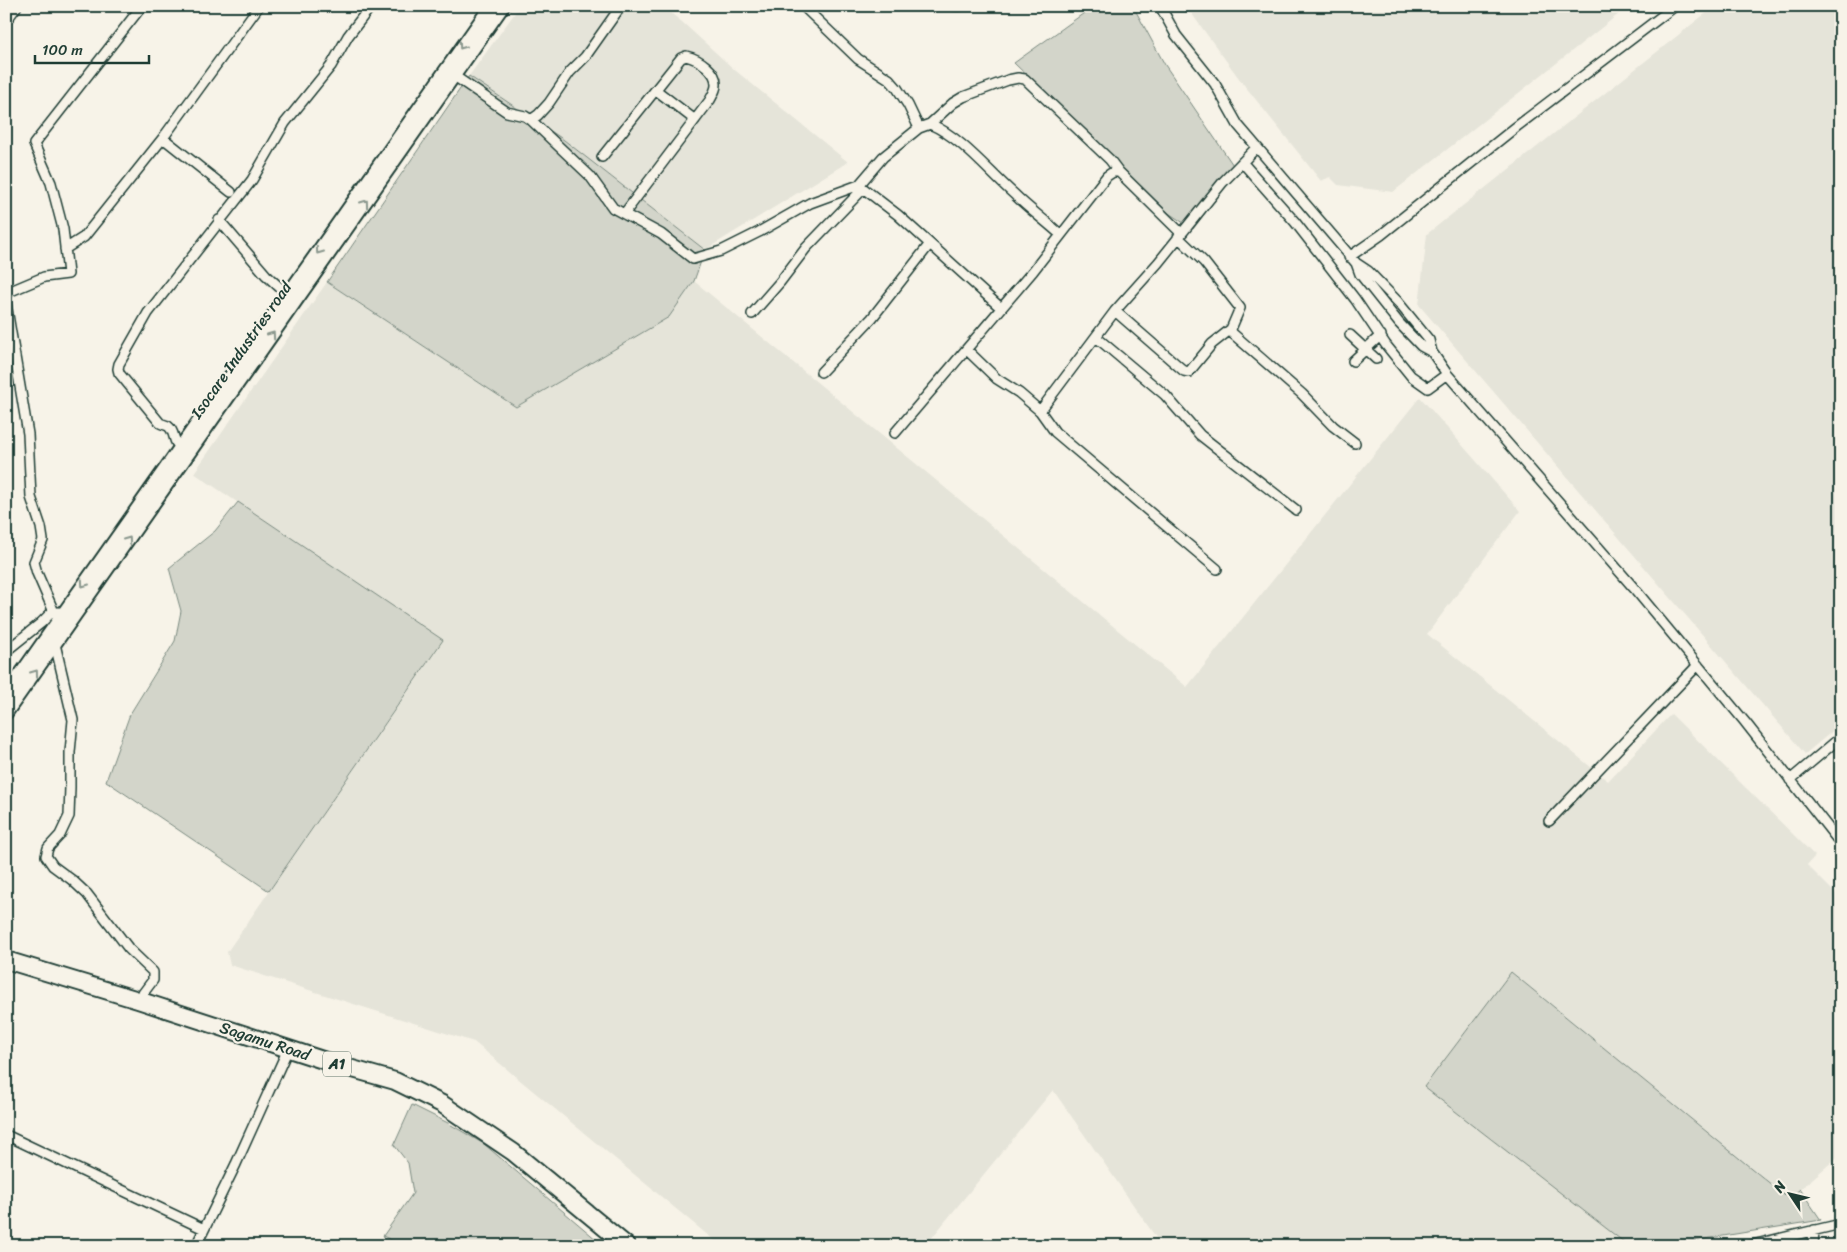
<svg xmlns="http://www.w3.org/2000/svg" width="1847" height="1252" viewBox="0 0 1847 1252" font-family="Sriracha,sans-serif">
	<rect width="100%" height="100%" fill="#f7f3e8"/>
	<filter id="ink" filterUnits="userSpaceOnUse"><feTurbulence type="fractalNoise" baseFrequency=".02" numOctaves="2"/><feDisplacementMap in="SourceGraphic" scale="10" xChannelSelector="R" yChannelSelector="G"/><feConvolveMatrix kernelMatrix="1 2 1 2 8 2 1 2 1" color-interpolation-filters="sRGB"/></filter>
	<g filter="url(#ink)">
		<path fill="#e5e4d9" d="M520,6H662L682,22L736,71L848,162L705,250L564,140L469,76Z
			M1186,6H1629L1393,192L1338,185L1330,177L1321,181L1241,81Z
			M1715,6H1841V724L1805,754L1419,305L1427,234Z
			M694,281L1187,687L1420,397L1520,511L1427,634L1608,781L1671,714L1815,856L1807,865L1841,899V1154L1789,1199L1511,972L1425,1087L1629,1246H1162L1053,1090L925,1246H721L474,1042L230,965L227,952L443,641L194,473L327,282L516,407L669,317Z"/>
		<path fill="#d3d5ca" stroke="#79897f" d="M1094,6H1133L1165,65L1237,171L1193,229L1170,214L1014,63Z
			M469,76L564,140L705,250L694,281L669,317L516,407L327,282Z
			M238,502L443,640L269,891L106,781L130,714L175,641L181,611L169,568L215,531Z
			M1511,972L1789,1199L1800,1189L1821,1220L1662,1246H1629L1424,1087Z
			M412,1105L446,1122L484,1144L604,1246H403L383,1236L413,1193L408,1163L394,1145Z"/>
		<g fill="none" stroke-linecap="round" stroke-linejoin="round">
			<defs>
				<path id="street" d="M803,6L858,59L889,79L897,88L908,105L919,128
					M955,6H959
					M1160,6L1176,35L1215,84L1238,125L1356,263L1360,274L1399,323L1421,346L1432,352L1447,374L1633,587L1745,722L1841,844
					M6,21L17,6
					M450,73L507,112L525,116L531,120L538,115L549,103L570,72L585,57L621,6
					M656,90L695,120
					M531,120L590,176L613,208L661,234L693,259L721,251L759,232L810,203L859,185L883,157L919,128L930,124L953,103L963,97L1008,80L1018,78L1025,79L1110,160L1119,172
					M930,124C961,137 989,172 1014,194C1029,209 1046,221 1061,235
					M163,138L231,192
					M602,157L681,58L686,56C699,59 717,71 716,85C716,90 712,96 710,100L624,214
					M1242,162L1295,222L1355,299L1386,345L1411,376L1428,388L1447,374
					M859,185L898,215L1001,308
					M219,220L266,275L288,295
					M1178,237L1204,262L1240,308L1231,329L1232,333L1302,394L1333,426L1355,443
					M65,249L84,237L163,138L259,6
					M1349,257L1381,235L1516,127L1675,6
					M1356,263L1368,271L1398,302L1429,340L1432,352
					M6,293L44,277L68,274L63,229L51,183L34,144L142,6
					M6,303L28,434L31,497L41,527L43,540L34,562L37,573L54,612
					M1115,311L1184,371L1189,372L1212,344L1231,329
					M752,314L780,282L806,248L863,189
					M1350,335L1376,359
					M1096,337L1165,395L1200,435L1296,510
					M967,350L997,379L1019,393L1040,411L1055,432L1217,569
					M1353,361L1381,335
					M821,372L872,318L929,245
					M1040,411L1115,311L1158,263L1223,182L1257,147
					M895,433L1033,271L1107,176L1113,172H1119L1181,233
					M181,447C172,443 176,432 168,426C165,425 162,424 160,423L119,373L118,369L119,364L148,313L252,180L285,123L331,66L348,36L371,6
					M55,644L73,720L70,752V787L69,816L60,835L48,848L46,856L53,866L72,880L87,894L129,949L153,972V980L138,1000
					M6,651L41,623L50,614L59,612
					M1790,780L1841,737
					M1549,821L1698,665
					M6,1135L204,1229
					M196,1246L236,1164L288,1049
					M1748,1246L1841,1224
					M1813,1246L1814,1230"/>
				<path id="secondary" d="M6,695L491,6
					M6,713L503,6"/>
				<path id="highway" d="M6,960L138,1000L335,1064L395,1081L442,1104L513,1152L627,1246"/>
			</defs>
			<use href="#street" stroke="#1f3d34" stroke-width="12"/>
			<use href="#secondary" stroke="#1f3d34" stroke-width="16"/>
			<use href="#highway" stroke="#1f3d34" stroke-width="20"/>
			<use href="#street" stroke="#f7f3e8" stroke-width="9"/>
			<use href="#secondary" stroke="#f7f3e8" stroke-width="12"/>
			<use href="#highway" stroke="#f7f3e8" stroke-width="16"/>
		</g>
		<defs><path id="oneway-chevron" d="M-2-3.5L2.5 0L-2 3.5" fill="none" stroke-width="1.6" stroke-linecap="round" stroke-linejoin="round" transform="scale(1.25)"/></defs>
		<g stroke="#8b988e">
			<use href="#oneway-chevron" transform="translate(462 46) rotate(126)"/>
			<use href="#oneway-chevron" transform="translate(365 203) rotate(-54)"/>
			<use href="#oneway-chevron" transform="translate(319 251) rotate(125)"/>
			<use href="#oneway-chevron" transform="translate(272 335) rotate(-55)"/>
			<use href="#oneway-chevron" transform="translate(128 540) rotate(-55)"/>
			<use href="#oneway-chevron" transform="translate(84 584) rotate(125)"/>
			<use href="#oneway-chevron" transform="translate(35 673) rotate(-54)"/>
		</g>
	</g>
	<g text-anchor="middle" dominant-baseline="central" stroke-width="4.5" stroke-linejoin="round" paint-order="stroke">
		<rect fill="#f7f3e8" stroke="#60746a" stroke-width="1" x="323" y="1051.5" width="28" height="25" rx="4"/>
		<g font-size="15" font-weight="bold" fill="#1f3d34">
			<text x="337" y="1064">A1</text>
		</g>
		<g font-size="16" fill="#1f3d34" stroke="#f7f3e8">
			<text transform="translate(241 350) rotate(-55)">Isocare Industries road</text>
			<text transform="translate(265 1041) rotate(18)">Sagamu Road</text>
		</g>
	</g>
	<rect width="1847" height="1252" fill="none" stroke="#f7f3e8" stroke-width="25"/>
	<rect x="12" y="12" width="1822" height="1227" fill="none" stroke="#1f3d34" stroke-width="2" filter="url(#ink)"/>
	<g transform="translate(1790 1194) rotate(305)" stroke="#f7f3e8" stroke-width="4" paint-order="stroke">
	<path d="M0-4L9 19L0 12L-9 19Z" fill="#1f3d34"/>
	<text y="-8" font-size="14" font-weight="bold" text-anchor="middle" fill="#1f3d34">N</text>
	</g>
	<path d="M35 55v8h114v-8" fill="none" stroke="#1f3d34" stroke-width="2.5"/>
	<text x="42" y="55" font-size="15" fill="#1f3d34" stroke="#f7f3e8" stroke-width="4" paint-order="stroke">100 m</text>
</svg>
